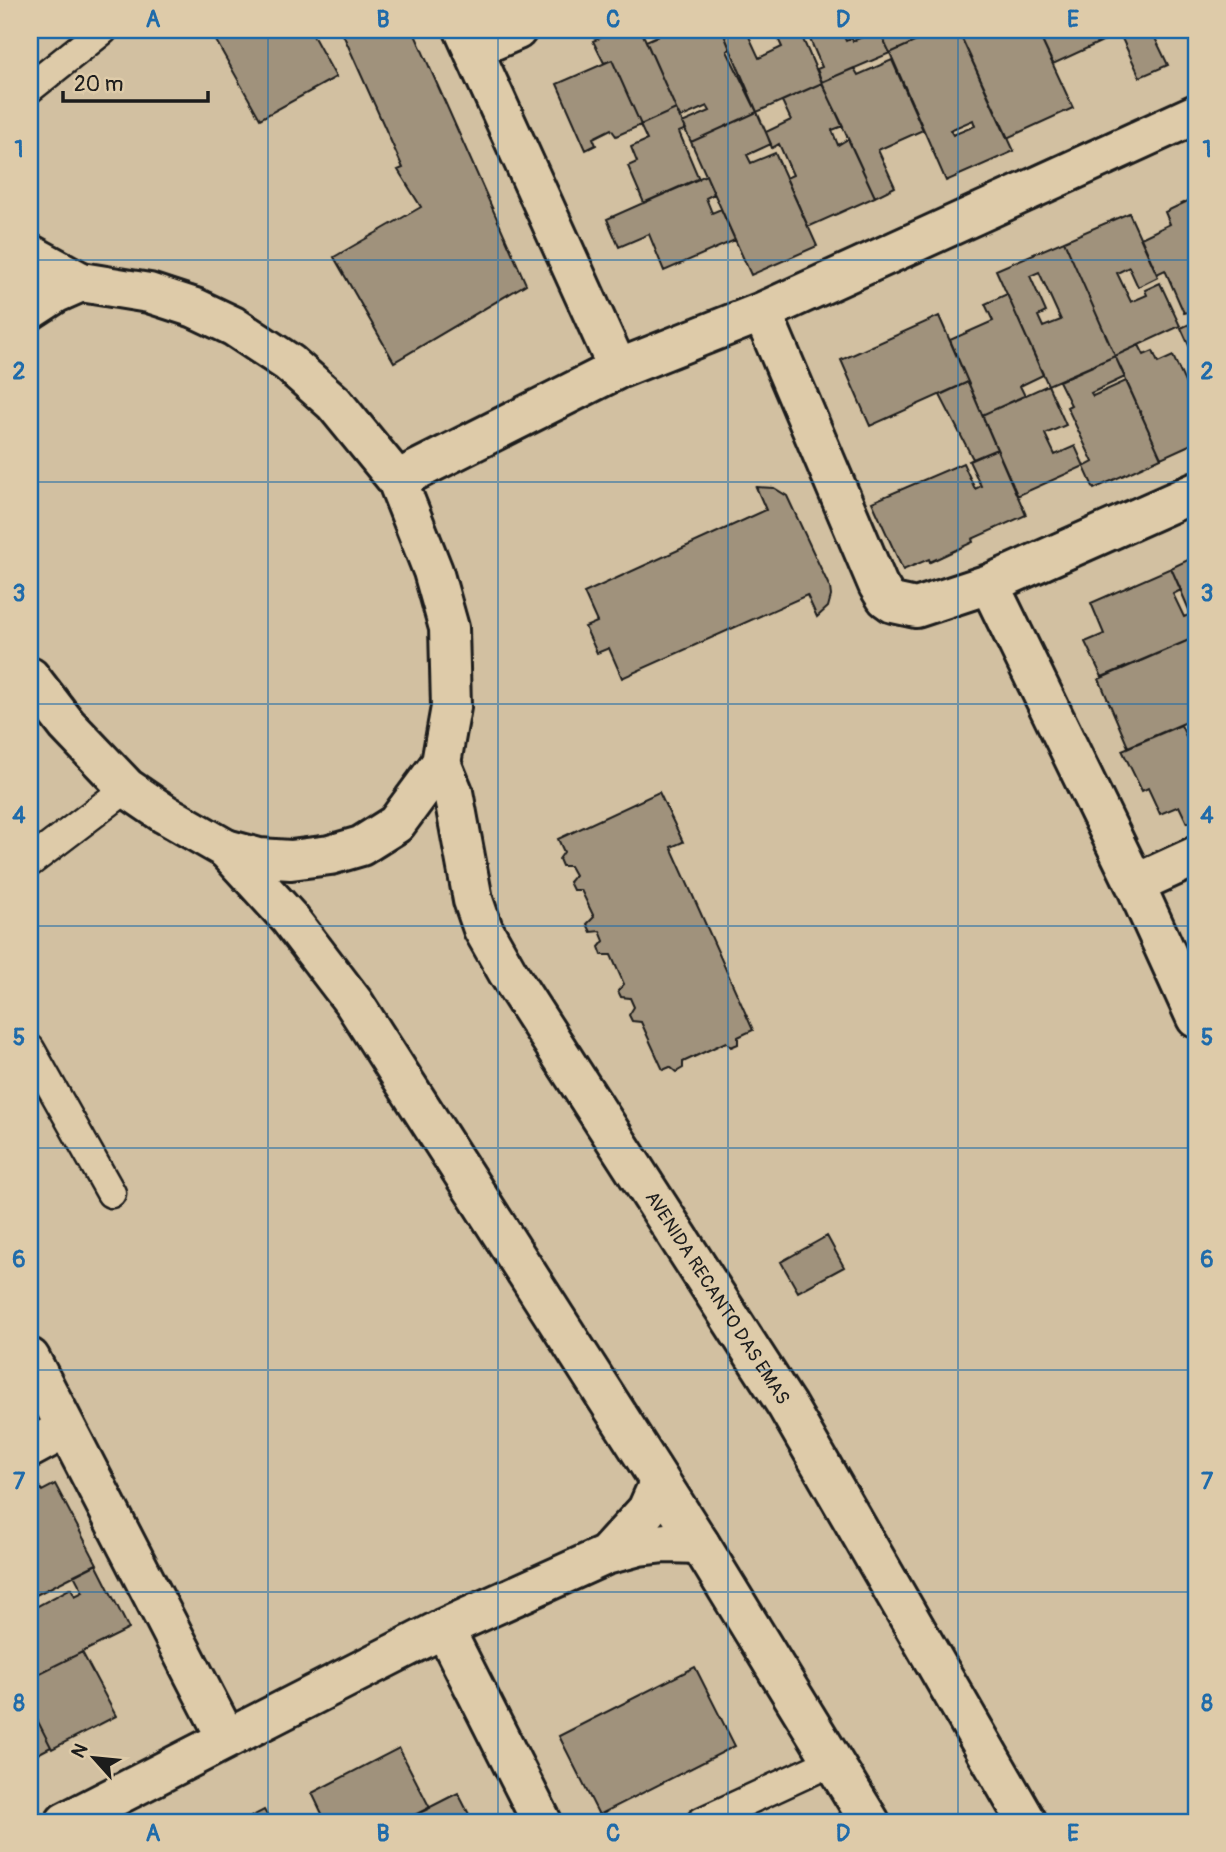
<svg xmlns="http://www.w3.org/2000/svg" width="1226" height="1852" viewBox="0 0 1226 1852" font-family="Pangolin,sans-serif">
	<rect width="100%" height="100%" fill="#d2c0a1"/>
	<filter id="ink" filterUnits="userSpaceOnUse"><feTurbulence type="fractalNoise" baseFrequency=".0143" numOctaves="2"/><feDisplacementMap in="SourceGraphic" scale="14" xChannelSelector="R" yChannelSelector="G"/><feConvolveMatrix kernelMatrix="1 2 1 2 8 2 1 2 1" color-interpolation-filters="sRGB"/></filter>
	<g filter="url(#ink)">
		<path fill="#a0927c" stroke="#1c1c1c" stroke-width="2" fill-rule="evenodd" d="M210,30H310L336,77L260,119Z
			M341,30H413L526,284L394,362L334,257L421,207L398,170L403,168Z
			M618,30H641L676,109L641,125L612,60L604,63L593,41Z
			M671,30H722L730,49L727,51L757,112L691,142L682,123L710,111L707,106L680,118L646,41Z
			M722,30H746L759,58L782,47L774,30H799L822,83L757,112Z
			M806,30H849L842,33L846,41L852,38L853,41L879,30L890,53L822,82L817,69L822,67Z
			M879,30H941L890,53Z
			M941,30H958L1014,151L946,181L890,53ZM973,120L975,126L953,135L950,130Z
			M958,30H1037L1073,108L1007,138Z
			M1037,30H1118L1120,33L1053,64Z
			M1118,30H1172L1155,38L1168,65L1140,77Z
			M612,60L641,125L616,136L611,129L593,138L596,145L586,150L557,84Z
			M892,60L923,130L878,150L895,187L875,197L822,82L854,68L858,75Z
			M822,83L843,126L832,130L838,145L848,139L875,197L808,227L786,178L793,175L779,144L772,148L766,132L791,120L782,101Z
			M676,109L686,129L679,132L699,179L644,203L628,166L637,162L631,147L647,140L640,125Z
			M757,112L771,144L747,155L751,163L775,153L817,246L751,275L691,142Z
			M706,175L714,194L706,198L712,213L721,209L735,240L664,271L649,234L619,247L607,219Z
			M1196,197V310L1184,313L1165,270L1157,274L1141,238L1170,224L1165,212Z
			M1129,213L1158,277L1138,287L1129,267L1117,273L1131,302L1147,295L1145,290L1160,283L1180,326L1115,356L1064,241Z
			M1064,241L1115,356L1048,385L996,270ZM1039,272L1061,320L1043,327L1038,316L1046,312L1030,276Z
			M1007,294L1043,375L1020,386L1025,396L982,415L950,340L993,321L985,304Z
			M939,316L968,382L870,426L841,360Z
			M1196,321V361L1181,328Z
			M1139,345L1144,355L1153,351L1158,363L1173,356L1189,391L1196,387V442L1161,458L1115,356Z
			M1115,356L1125,377L1091,393L1093,396L1126,381L1161,458L1094,489L1084,467L1093,462L1067,407L1071,405L1059,381Z
			M968,382L997,449L973,459L940,395Z
			M1048,385L1066,425L1045,434L1055,455L1075,446L1084,466L1017,496L982,415Z
			M997,449L1026,515L972,539L973,542L930,562L929,559L903,570L872,502L963,463L975,489L981,486L969,461Z
			M756,487L774,488L787,496L830,588L831,596L828,607L817,617L807,595L622,678L609,648L597,653L585,627L597,622L584,593L766,510Z
			M1192,558L1196,568V626L1171,568Z
			M1171,568L1181,590L1173,594L1184,617L1191,614L1196,626V637L1102,677L1085,642L1104,634L1091,603Z
			M1196,637V718L1128,747L1099,679Z
			M1196,718V819L1187,823L1179,806L1160,814L1148,788L1142,791L1122,750L1181,725L1190,745L1195,743L1186,722Z
			M659,792L683,842L671,847L753,1030L738,1037V1044L731,1047L726,1042L683,1062V1068L676,1072L670,1067L663,1070L641,1022L632,1021L629,1015L634,1007L630,998L621,997L618,991L624,984L611,955H602L599,947L604,941L600,931L591,932L587,924L594,917L581,890H573L569,882L575,875L570,866H562L559,859L564,852L558,839Z
			M827,1236L844,1267L798,1292L781,1262Z
			M55,1484L97,1564L30,1598V1491L39,1486L42,1491Z
			M96,1564L129,1629L34,1676L30,1669V1610L71,1588L75,1596L83,1592L74,1575Z
			M82,1652L116,1716L52,1749L30,1706V1678Z
			M695,1667L735,1746L599,1815L559,1736Z
			M30,1706L51,1747L30,1758Z
			M399,1748L430,1808L401,1822H326L312,1793Z
			M458,1793L473,1822H401L450,1797Z
			M264,1810L271,1822H243V1821Z"/>
		<g fill="none" stroke-linecap="round" stroke-linejoin="round">
			<defs>
				<path id="lane" d="M30,88L103,30
					M30,862L127,788
					M30,1049L111,1193
					M701,1822L833,1761"/>
				<path id="street" d="M464,30L618,369
					M473,49L517,30
					M762,312L878,585L886,598L893,603L916,608L989,584L1196,492
					M397,480L618,369L762,312L1196,114
					M989,584L1135,884L1196,1018
					M1135,884L1196,856
					M30,1358L227,1739
					M30,1448L65,1429
					M606,1555L647,1510L659,1483
					M444,1628L542,1822
					M65,1822L444,1628L606,1555L639,1546L665,1543L700,1544"/>
				<g id="secondary">
					<path d="M30,254L81,282"/>
					<path d="M30,310L56,293L81,282L149,293L195,308L233,326L289,363L334,403L397,480L433,571L449,628L451,707L441,763L396,824L361,846L330,855L291,860L259,858L226,849L165,814L127,788L67,725L30,677"/>
					<path id="s1" d="M441,763L453,792L473,900L483,929L508,973L787,1406L1027,1822"/>
					<path d="M226,849L289,918L354,1003L700,1544L870,1822"/>
				</g>
			</defs>
			<use href="#lane" stroke="#1c1c1c" stroke-width="33"/>
			<use href="#street" stroke="#1c1c1c" stroke-width="44"/>
			<use href="#secondary" stroke="#1c1c1c" stroke-width="44"/>
			<use href="#lane" stroke="#decba9" stroke-width="28"/>
			<use href="#street" stroke="#decba9" stroke-width="38"/>
			<use href="#secondary" stroke="#decba9" stroke-width="38"/>
		</g>
	</g>
	<path fill="none" stroke="#1f6baa" stroke-width="2" stroke-opacity="0.55" d="M268,30V1822M498,30V1822M728,30V1822M958,30V1822M30,260H1196M30,482H1196M30,704H1196M30,926H1196M30,1148H1196M30,1370H1196M30,1592H1196"/>
	<g text-anchor="middle" dominant-baseline="central" stroke-width="7" stroke-linejoin="round" paint-order="stroke">
		<g font-size="19" fill="#1c1c1c" stroke="#decba9">
			<text stroke="none"><textPath href="#s1" startOffset="609">AVENIDA RECANTO DAS EMAS</textPath></text>
		</g>
	</g>
	<rect width="1226" height="1852" fill="none" stroke="#decba9" stroke-width="77"/>
	<g transform="translate(94 1758) rotate(297)" stroke="#decba9" stroke-width="5" paint-order="stroke">
	<path d="M0-5L12 26L0 18L-12 26Z" fill="#1c1c1c"/>
	<text y="-10" font-size="19" font-weight="bold" text-anchor="middle" fill="#1c1c1c">N</text>
	</g>
	<path d="M63 91v10h145v-10" fill="none" stroke="#1c1c1c" stroke-width="3.5"/>
	<text x="74" y="91" font-size="21" fill="#1c1c1c" stroke="#decba9" stroke-width="5" paint-order="stroke">20 m</text>
	<rect x="38" y="38" width="1150" height="1776" fill="none" stroke="#1f6baa" stroke-width="2.5"/>
	<g font-size="23" text-anchor="middle" font-weight="bold" fill="#1f6baa">
		<text x="153" y="27">A</text>
		<text x="383" y="27">B</text>
		<text x="613" y="27">C</text>
		<text x="843" y="27">D</text>
		<text x="1073" y="27">E</text>
		<text x="19" y="157">1</text>
		<text x="1207" y="157">1</text>
		<text x="19" y="379">2</text>
		<text x="1207" y="379">2</text>
		<text x="19" y="601">3</text>
		<text x="1207" y="601">3</text>
		<text x="19" y="823">4</text>
		<text x="1207" y="823">4</text>
		<text x="19" y="1045">5</text>
		<text x="1207" y="1045">5</text>
		<text x="19" y="1267">6</text>
		<text x="1207" y="1267">6</text>
		<text x="19" y="1489">7</text>
		<text x="1207" y="1489">7</text>
		<text x="19" y="1711">8</text>
		<text x="1207" y="1711">8</text>
		<text x="153" y="1841">A</text>
		<text x="383" y="1841">B</text>
		<text x="613" y="1841">C</text>
		<text x="843" y="1841">D</text>
		<text x="1073" y="1841">E</text>
	</g>
</svg>
